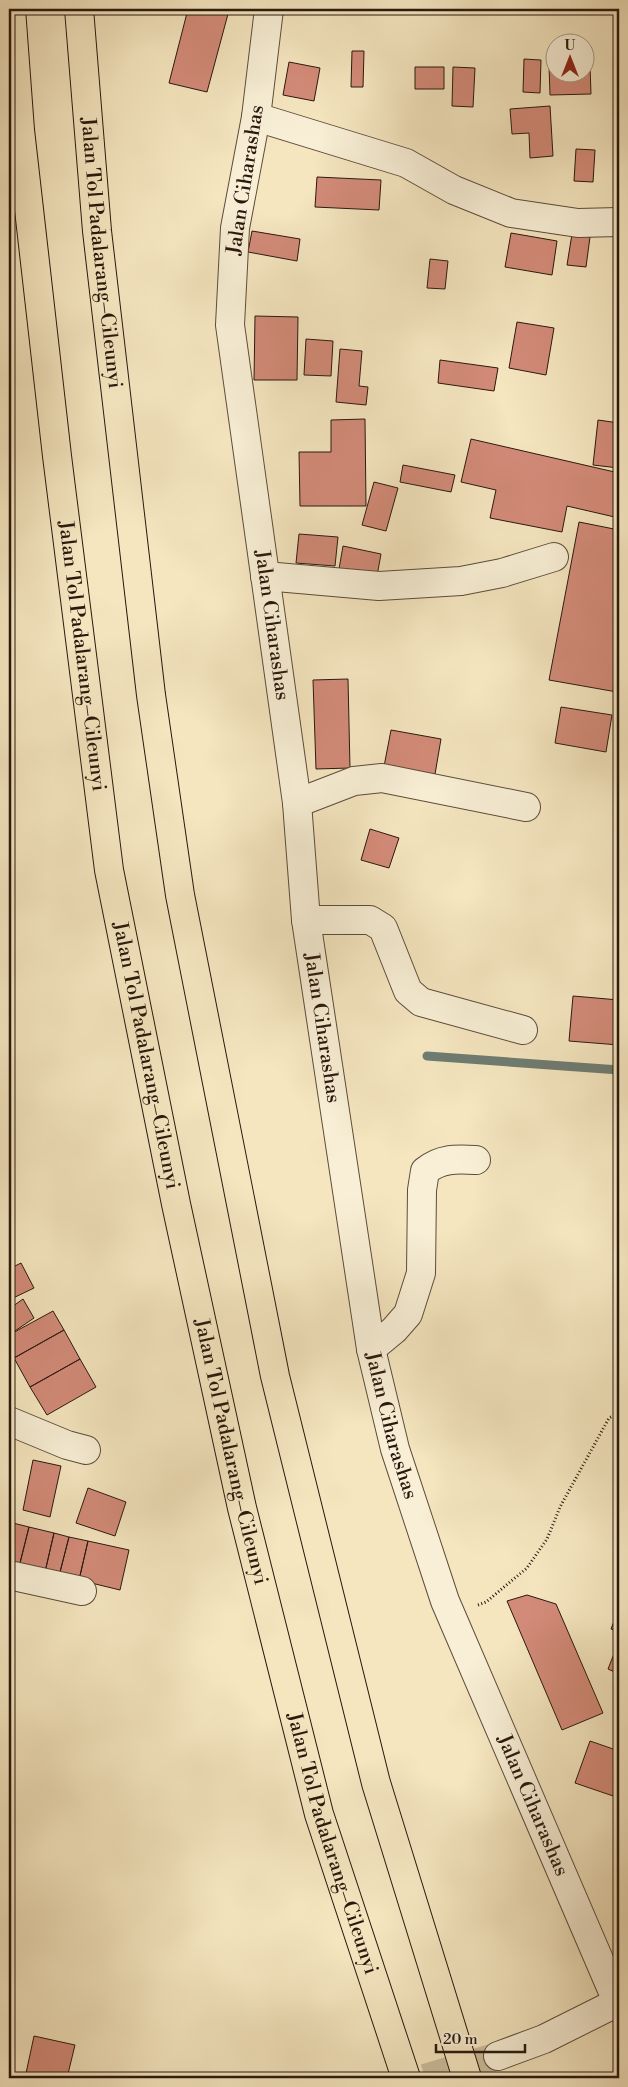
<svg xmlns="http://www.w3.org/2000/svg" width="628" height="2087" viewBox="0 0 628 2087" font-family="'Libre Bodoni',serif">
	<rect width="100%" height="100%" fill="#f5e6c0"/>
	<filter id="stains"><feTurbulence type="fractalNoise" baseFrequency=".004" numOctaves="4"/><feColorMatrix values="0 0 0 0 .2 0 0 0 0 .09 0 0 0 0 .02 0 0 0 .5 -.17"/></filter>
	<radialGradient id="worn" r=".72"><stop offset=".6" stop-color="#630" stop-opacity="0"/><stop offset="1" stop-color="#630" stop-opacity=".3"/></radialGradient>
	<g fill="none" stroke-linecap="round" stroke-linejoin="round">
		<path stroke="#6e7c72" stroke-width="9" d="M427,1056L619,1070"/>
	</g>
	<path fill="#d38b79" stroke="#29180e" d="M188,9H208L228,14L207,92L169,83Z
		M352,51H364L363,87H351Z
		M524,59L541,60L540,93L523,92Z
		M289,62L320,68L314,101L283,95Z
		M549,65H556V72H586V65H590L591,94L550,95Z
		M415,67H444V89H415Z
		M453,67L475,68L473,107L452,106Z
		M550,106L553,156L530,158L529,133L512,134L510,109Z
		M576,149L595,150L593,182L574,181Z
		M317,177L381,180L379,210L315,207Z
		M252,231L300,239L297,261L248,252Z
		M511,233L557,241L552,275L505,267Z
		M572,234L590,237L586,267L567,265Z
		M430,259L448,261L445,289L427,288Z
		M255,316L298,317L297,380H254Z
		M517,322L554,328L546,375L509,368Z
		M306,339L333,341L331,376L304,375Z
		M340,349L362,351L359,386L368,387L366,405L336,402Z
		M440,360L498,368L494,391L438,383Z
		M365,419L366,506H300L299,452H331V420Z
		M598,420L619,423V468L593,465Z
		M471,439L619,473V518L567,506L562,532L490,518L496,490L461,482Z
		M403,465L455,475L451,492L400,482Z
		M374,482L398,488L386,531L362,525Z
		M579,522L619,530V681L617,692L549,680Z
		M299,534L338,537L335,566L296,563Z
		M343,546L381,554L377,576L339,569Z
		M348,679L350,768L316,769L313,680Z
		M561,707L612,715L606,752L555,743Z
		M391,730L441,739L433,786L382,777Z
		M370,829L399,838L389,868L361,860Z
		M573,996L619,1000V1045L569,1041Z
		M21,1263L34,1288L9,1300V1269Z
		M23,1299L34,1318L9,1335V1309Z
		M53,1311L64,1330L14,1358L9,1348V1335Z
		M64,1330L80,1359L30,1387L14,1358Z
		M80,1359L96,1387L47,1415L30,1387Z
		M33,1460L61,1466L50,1517L23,1510Z
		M88,1488L126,1502L115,1536L76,1523Z
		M9,1522L29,1527L19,1567L9,1564Z
		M29,1527L54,1533L45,1572L19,1567Z
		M54,1533L69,1537L59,1576L45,1572Z
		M69,1537L88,1541L79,1580L59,1576Z
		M88,1541L129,1550L120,1590L79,1580Z
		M527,1595L556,1604L603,1713L562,1730L507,1601Z
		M619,1608V1632L611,1629Z
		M619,1641V1674L608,1669Z
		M590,1741L619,1751V1798L575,1783Z
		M34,2036L75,2045L67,2078H25Z"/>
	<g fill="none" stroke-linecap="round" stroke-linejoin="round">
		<path stroke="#ccbd9c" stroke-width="28" stroke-dasharray="28 14" stroke-linecap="butt" d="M425,2078L498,2056"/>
		<defs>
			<path id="minor" d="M256,117L406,163L454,190L511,213L578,223L619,222
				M265,576L379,586L461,581L502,573L554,557
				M297,803L354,781L382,778L526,807
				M306,920H370L383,928L408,991L421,1002L523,1030
				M371,1349L394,1330L408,1314L421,1273L422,1190L425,1171C441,1158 456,1159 476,1160
				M9,1421L67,1445L86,1450
				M9,1575L82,1591
				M498,2056L544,2039L618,2002"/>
			<g id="tertiary">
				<path id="s1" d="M269,9L256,117L235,228L230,325L297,803L306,920L371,1349L395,1449L445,1601L619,2006"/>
			</g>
			<g id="motorway">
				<path id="s2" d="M11,9L20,130L57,456L109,870L176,1204L242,1508L319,1814L406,2078"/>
				<path id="s3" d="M79,9L97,231L151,695L180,895L275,1376L376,1783L467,2078"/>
			</g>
		</defs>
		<use href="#minor" stroke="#5c4c3a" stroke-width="30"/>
		<use href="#tertiary" stroke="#5c4c3a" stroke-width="30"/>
		<use href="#motorway" stroke="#29180e" stroke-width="30"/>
		<path stroke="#29180e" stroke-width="3" stroke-dasharray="1 2.5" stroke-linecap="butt" d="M478,1605L486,1602L527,1568L547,1539L560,1507L609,1418L619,1413"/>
		<use href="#minor" stroke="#f8efd6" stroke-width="28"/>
		<use href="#tertiary" stroke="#f8efd6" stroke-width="28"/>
		<use href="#motorway" stroke="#f5e6c0" stroke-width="28"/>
	</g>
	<g text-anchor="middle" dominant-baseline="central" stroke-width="5" stroke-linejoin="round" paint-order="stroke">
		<g font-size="20" fill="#29180e" stroke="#f8efd6">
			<text transform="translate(246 180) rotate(-81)">Jalan Ciharashas</text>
			<text stroke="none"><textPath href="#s3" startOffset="245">Jalan Tol Padalarang–Cileunyi</textPath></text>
			<text stroke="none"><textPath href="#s1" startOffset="622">Jalan Ciharashas</textPath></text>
			<text stroke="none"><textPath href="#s2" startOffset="651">Jalan Tol Padalarang–Cileunyi</textPath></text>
			<text stroke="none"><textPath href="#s1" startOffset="1028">Jalan Ciharashas</textPath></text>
			<text stroke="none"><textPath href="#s2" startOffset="1056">Jalan Tol Padalarang–Cileunyi</textPath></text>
			<text stroke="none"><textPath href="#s1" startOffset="1432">Jalan Ciharashas</textPath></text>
			<text stroke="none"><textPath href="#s2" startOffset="1461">Jalan Tol Padalarang–Cileunyi</textPath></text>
			<text stroke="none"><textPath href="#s1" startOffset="1838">Jalan Ciharashas</textPath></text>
			<text stroke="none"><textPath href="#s2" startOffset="1866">Jalan Tol Padalarang–Cileunyi</textPath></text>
		</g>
	</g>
	<rect width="628" height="2087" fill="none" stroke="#f5e6c0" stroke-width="30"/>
	<rect x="10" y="10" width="608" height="2067" fill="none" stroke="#29180e" stroke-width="2.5"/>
	<rect x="15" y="15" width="598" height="2057" fill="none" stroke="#29180e"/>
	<g transform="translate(570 58)"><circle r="24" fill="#f8efd6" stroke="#a59986"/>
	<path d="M0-4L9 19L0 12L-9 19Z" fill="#8f2418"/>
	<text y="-8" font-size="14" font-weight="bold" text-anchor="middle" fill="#29180e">U</text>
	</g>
	<path d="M436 2044v8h89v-8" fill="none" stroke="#29180e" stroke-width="2.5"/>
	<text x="443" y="2044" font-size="15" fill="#29180e" stroke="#f8efd6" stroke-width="4" paint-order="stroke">20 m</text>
	<rect width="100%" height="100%" filter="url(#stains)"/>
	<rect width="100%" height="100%" fill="url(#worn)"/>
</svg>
